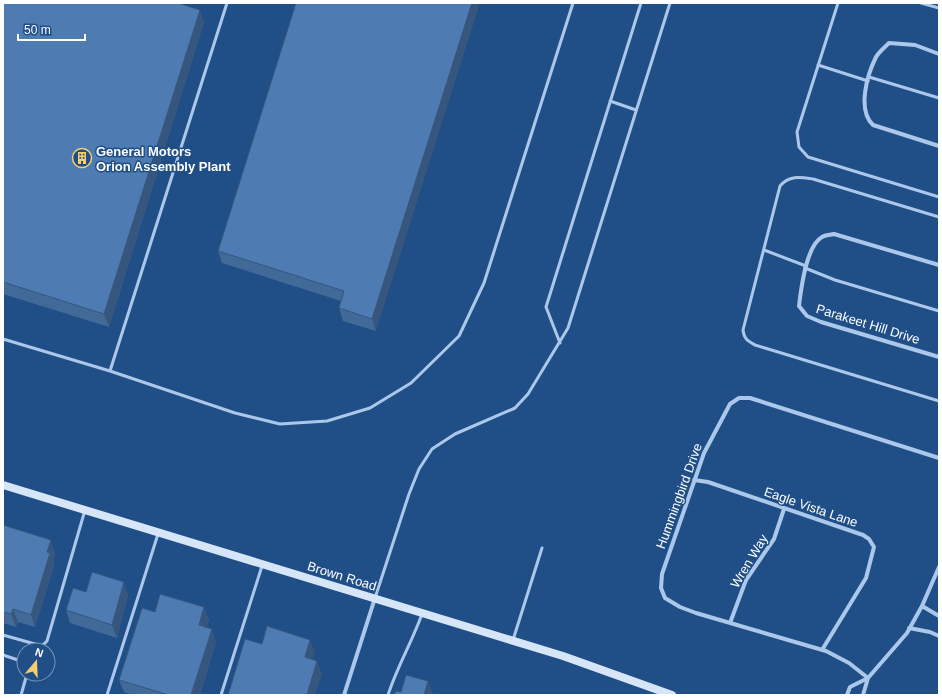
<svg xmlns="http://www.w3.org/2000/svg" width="942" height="698" viewBox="0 0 942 698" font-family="Arial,sans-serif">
	<rect width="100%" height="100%" fill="#204f88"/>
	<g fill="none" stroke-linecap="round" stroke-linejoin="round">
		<path stroke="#abc8eb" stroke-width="3" d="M838,3L797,132L799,147L808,157L939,197
			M921,3L939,8
			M818,65L868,81
			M869,77L939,98
			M610,101L636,110
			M939,217L813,179C800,177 789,175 780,186L743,330C744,339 748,341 755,345L939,401
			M764,250L806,266
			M805,268L835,280L939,311
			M3,339L110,371L235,413L280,424L327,421L370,408L411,383L459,336L484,283L573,3
			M560,343L546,307L641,3
			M110,371L227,3
			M375,598L409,494L419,469L432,449L455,434L515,408L528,394L568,328L670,3
			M3,635L42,646L47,641L85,510
			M513,640L542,548
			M3,655L24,662
			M21,695L27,674
			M107,695L158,534
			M221,695L262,566
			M388,695C397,667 412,642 422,614"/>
		<path stroke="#abc8eb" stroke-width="4" d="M939,54L915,45L889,43C885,47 879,52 876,57C867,75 857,110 873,125L939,146
			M939,265L834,234C830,235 825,235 822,237C806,246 801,289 799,306L807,316L821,322L939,357
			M694,480L708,482L863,535L869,539L874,547L866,578L822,650
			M922,606L939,616
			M730,623L746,580L774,539L784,509
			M909,628L930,632L939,636
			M868,678L849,663L826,651L696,613L680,607L665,598L661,588L662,574L704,453L730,404L739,398H750L939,458
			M344,695L375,598
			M847,695L850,687L868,678L907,633L922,606L939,567
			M863,695L868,678"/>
		<path stroke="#d6e5f8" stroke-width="8" d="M3,485L563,656L672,695"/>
	</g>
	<path fill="#426a99" d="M3,3L204,22L109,327L3,294Z
		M296,3L376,331L343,321L339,308L341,301L222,263L218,251Z
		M3,525L55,553L53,561L54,566L35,627L18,622L16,627L3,623Z
		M86,592L128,595L117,638L70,623L66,610Z
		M204,607L209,620L206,628L216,642L200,695H133L124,692L119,680L155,612Z"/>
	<path fill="#36567d" d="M472,3H480L376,331L372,319Z
		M200,10L204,22L109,327L104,314Z
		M51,540L55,553L53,561L54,566L35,627L31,615L47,552Z
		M124,582L128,595L117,638L112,625Z
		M204,607L209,620L203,638L199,625Z
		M13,609L18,622L16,627L11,614Z
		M212,629L216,642L200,695H191Z
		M310,640L315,652L309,670L305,657Z
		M317,661L322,674L315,695H307Z
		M428,681L433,694V695H424Z"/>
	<path fill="#4d7bb2" stroke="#36567d" d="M3,3H178L200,10L104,314L3,282Z
		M296,3H472L372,319L339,308L344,291L218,251Z
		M3,525L51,540L47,552L50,553L31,615L13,609L11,614L3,612Z
		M92,572L124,582L112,625L66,610L73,588L86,592Z
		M160,594L204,607L199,625L212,629L191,695H169L119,680L142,608L155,612Z
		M267,626L310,640L305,657L317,661L307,695H228L245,639L262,644Z
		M406,675L428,681L424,695H394L396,691L401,692Z"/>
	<defs>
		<symbol id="building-ring" viewBox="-11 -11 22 22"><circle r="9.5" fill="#204f88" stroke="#f8ce6b" stroke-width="1.5"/><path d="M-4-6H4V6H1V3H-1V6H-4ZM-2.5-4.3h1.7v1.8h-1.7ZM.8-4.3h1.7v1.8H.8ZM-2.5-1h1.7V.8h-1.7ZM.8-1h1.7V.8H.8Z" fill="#f8ce6b"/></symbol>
	</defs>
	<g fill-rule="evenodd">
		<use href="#building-ring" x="71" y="147" width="22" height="22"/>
	</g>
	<g text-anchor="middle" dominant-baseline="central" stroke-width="3" stroke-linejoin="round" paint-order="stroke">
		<g font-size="13" font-weight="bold" fill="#fff" stroke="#204f88" text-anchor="start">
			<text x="96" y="151">General Motors<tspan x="96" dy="15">Orion Assembly Plant</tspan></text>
		</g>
		<g font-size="13" fill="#fff" stroke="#204f88">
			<text transform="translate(868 324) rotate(17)">Parakeet Hill Drive</text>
			<text transform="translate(679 496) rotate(-70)">Hummingbird Drive</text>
			<text transform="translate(811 507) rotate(19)">Eagle Vista Lane</text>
			<text transform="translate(749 561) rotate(-59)">Wren Way</text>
			<text transform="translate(342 576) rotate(17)">Brown Road</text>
		</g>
	</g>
	<rect width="942" height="698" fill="none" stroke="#ffffff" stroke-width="8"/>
	<g transform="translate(36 662) rotate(19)"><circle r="19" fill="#204f88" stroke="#7995b8"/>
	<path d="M0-3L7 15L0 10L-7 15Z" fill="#f8ce6b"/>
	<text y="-6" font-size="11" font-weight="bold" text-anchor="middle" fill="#ffffff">N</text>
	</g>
	<path d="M18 34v6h67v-6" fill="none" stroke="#ffffff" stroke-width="2"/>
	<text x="24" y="34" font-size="12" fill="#ffffff" stroke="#204f88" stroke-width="3" paint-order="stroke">50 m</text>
</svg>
